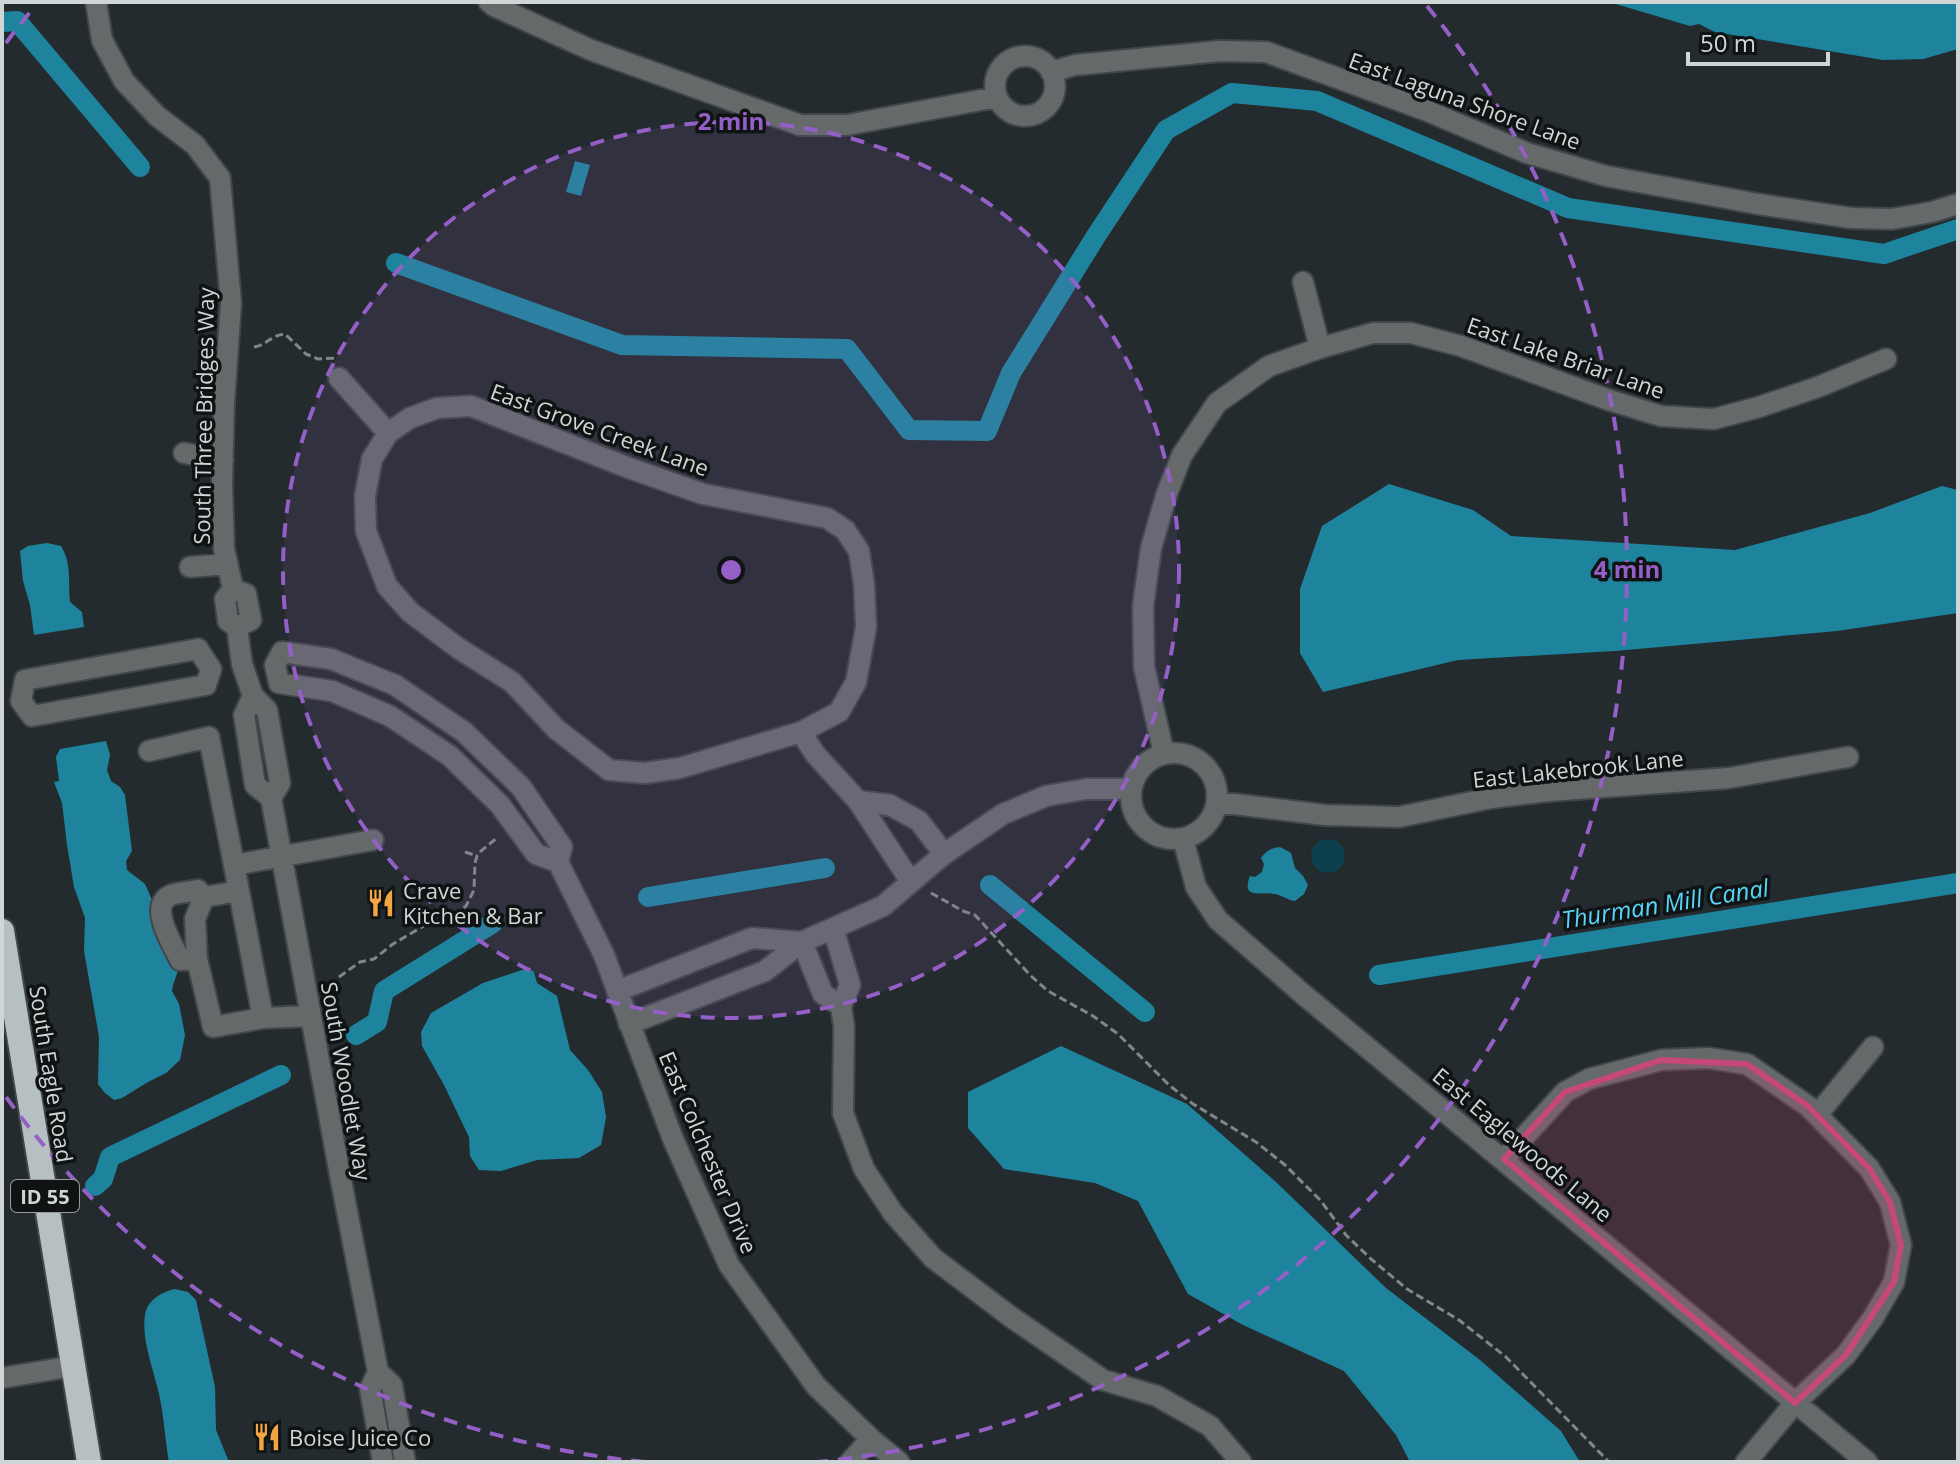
<svg xmlns="http://www.w3.org/2000/svg" width="1960" height="1464" viewBox="0 0 1960 1464" font-family="'Open Sans',sans-serif">
	<rect width="100%" height="100%" fill="#242b2e"/>
	<path fill="#0c404e" d="M1311 856a17 17 0 1 1 34 0a17 17 0 1 1-34 0Z"/>
	<path fill="#1e849d" d="M1609,2H1958V49L1923,59L1883,60L1715,32L1699,24L1690,26Z
		M575,161L590,165L581,196L566,192Z
		M1389,484L1473,510L1511,536L1735,550L1870,513L1942,486L1958,490V613L1837,631L1615,651L1458,660L1323,692L1300,653V589L1322,526Z
		M47,543L61,546C72,564 68,582 70,602L82,612L84,627L34,635L30,605L23,581L20,551L28,546Z
		M106,741L110,755L107,770L111,781L120,787L125,795L132,851L126,861L127,870L145,884L177,957L179,968L173,985L172,991L179,1004L185,1035L180,1060L166,1073L148,1082L122,1098L114,1100L104,1092L98,1084L99,1037L84,951L85,918L74,887L67,845L62,803L54,782L59,781L56,757L60,749Z
		M1280,847L1291,853L1295,868L1303,876L1308,885L1304,894L1295,901C1287,900 1282,895 1275,894C1264,891 1240,901 1250,876L1255,877L1262,872L1264,864L1261,858C1266,851 1271,848 1280,847Z
		M528,968L534,972L537,983L557,996L570,1050L588,1070L602,1092L606,1117L601,1145L579,1158L537,1160L501,1171L479,1170L470,1156L469,1137L444,1085L422,1046L421,1032L431,1013L483,983Z
		M1061,1046L1187,1104L1276,1182L1386,1288L1480,1360L1561,1431L1580,1462H1410L1396,1435L1344,1371L1243,1325L1188,1294L1138,1201L1095,1183L1004,1169L968,1128V1092Z
		M175,1289L188,1292L196,1300L215,1387L216,1430L229,1462H169C165,1440 164,1416 159,1394C154,1371 141,1339 145,1315C147,1300 162,1292 175,1289Z"/>
	<g fill="none" stroke-linecap="round" stroke-linejoin="round">
		<path stroke="#1e849d" stroke-width="20" d="M2,22L17,21L140,167
			M396,263L622,345L847,349L909,430L987,431L1011,373L1096,236L1166,130L1232,93L1317,101L1568,208L1884,254L1958,229
			M990,885L1145,1012
			M648,897L825,868
			M1379,975L1958,883
			M356,1035L377,1022L384,991L493,923
			M95,1186L103,1179L110,1157L281,1075"/>
		<defs>
			<path id="minor" d="M96,2L102,40L124,81L157,116L195,145L220,178L231,303L224,403L222,483L224,549L233,589
				M489,2L494,6L591,50L800,125H847L997,97
				M995 86a30 30 0 1 1 60 0a30 30 0 1 1-60 0Z
				M1051,72L1075,65L1220,51L1266,52L1425,110L1527,153L1606,176L1758,204L1851,218L1892,219L1932,212L1958,204
				M1303,282L1320,348
				M339,378L388,433
				M184,453L223,460
				M190,567L227,564
				M233,589L246,594L251,620L237,627L228,621L225,599Z
				M237,627L242,664L253,696L267,710L280,783L271,798L255,785L244,715L253,696
				M198,649L211,669L206,685L32,716L21,701L25,680Z
				M801,732L839,712L856,682L866,627L864,584L859,551L845,530L827,518L703,494L629,468L471,406L437,408L410,418L388,433L372,459L365,496L366,531L387,586L410,612L458,648L512,682L556,729L609,770L645,773L680,768L801,732L815,754L858,801
				M149,751L209,737L234,865L373,840
				M1131 796a43 43 0 1 1 86 0a43 43 0 1 1-86 0Z
				M1164,754L1144,667L1143,606L1151,548L1166,496L1182,455L1217,403L1269,366L1320,348L1373,333H1411L1461,346L1609,400L1661,416L1714,419L1759,407L1818,387L1886,359
				M271,798L340,1175L378,1372L392,1385L405,1462
				M1217,802L1325,815L1399,817L1491,798L1549,791L1729,778L1848,757
				M1183,839L1196,887L1218,920L1304,995L1867,1462
				M558,862L536,854L500,805L450,756L390,716L332,691L279,683L275,665L282,652L331,659L395,685L464,732L521,787L562,847L558,862L604,955L673,1139L729,1265L816,1386L871,1439L899,1462
				M234,865L263,1018L213,1027L197,959L195,919L204,897L239,891
				M911,882L858,801L890,805L919,821L944,854
				M802,942L823,994L841,1006L850,985L833,928
				M197,959L180,960C173,945 147,905 171,895C179,892 190,892 198,890L204,897
				M617,991L752,938L802,942
				M841,1006L844,1027L843,1113L864,1169L893,1213L933,1258L1011,1317L1103,1380L1157,1396L1210,1426L1241,1462
				M263,1018L311,1016
				M629,1024L765,971L802,942L883,906L944,854L1003,814L1046,796L1086,789H1131
				M1817,1115L1873,1047
				M1504,1159L1565,1092L1589,1079L1661,1060L1708,1058L1747,1064L1808,1106L1869,1168L1890,1202L1901,1245L1894,1282L1873,1318L1846,1355L1795,1403L1746,1462
				M378,1372L370,1389L383,1462
				M2,1378L73,1366
				M850,1462L871,1439"/>
			<path id="highway" d="M2,931L89,1462"/>
		</defs>
		<use href="#minor" stroke="#404649" stroke-width="24"/>
		<use href="#highway" stroke="#404649" stroke-width="28"/>
		<path stroke="#818789" stroke-width="3" stroke-dasharray="8 4" stroke-linecap="butt" d="M254,347C267,345 271,335 285,334L306,354L318,359L337,358
			M465,852L477,856
			M931,893L963,911L975,915L1031,976L1048,991L1093,1016L1118,1034L1169,1085L1193,1104L1256,1142L1285,1165L1321,1201L1346,1235L1371,1259L1407,1289L1459,1320L1506,1357L1609,1462
			M339,977L360,962L374,959L393,944L427,924L453,914L466,906L474,890L475,863L477,856L481,851L498,837"/>
		<use href="#minor" stroke="#65696a" stroke-width="20"/>
		<use href="#highway" stroke="#b6c0c3" stroke-width="24"/>
	</g>
	<path fill="#c6477a" fill-opacity="0.2" stroke="#c6477a" stroke-width="6" stroke-linejoin="round" d="M1661,1060L1747,1064L1808,1106L1869,1168L1890,1202L1901,1245L1894,1282L1846,1355L1795,1403L1504,1159L1565,1092Z"/>
	<circle cx="731" cy="570" r="448" fill="#945fc6" fill-opacity=".12"/>
	<g fill="none" stroke="#945fc6" stroke-width="4" stroke-dasharray="14 10">
		<circle cx="731" cy="570" r="448"/>
		<path d="M645 1462A896 896 0 0 1 6 1097M6 43A896 896 0 0 1 35 6M1427 6A896 896 0 0 1 817 1462"/>
	</g>
	<defs>
		<symbol id="restaurant-bare" viewBox="-9 -9 18 18"><path d="M-5-6h1v4h1v-4h1v4h1v-4h1v5L-1.5 .5V6h-2V.5L-5-1ZM5-6V6H3V1.5H1.5Q1.5-4 5-6Z" fill="#f2a541" stroke="#101314" stroke-width="2.5" paint-order="stroke"/></symbol>
	</defs>
	<g fill-rule="evenodd">
		<use href="#restaurant-bare" x="361" y="883" width="40" height="40"/>
		<use href="#restaurant-bare" x="247" y="1417" width="40" height="40"/>
	</g>
	<g text-anchor="middle" dominant-baseline="central" stroke-width="7" stroke-linejoin="round" paint-order="stroke">
		<rect fill="#101314" stroke="#969b9c" stroke-width="2" x="11" y="1180" width="68" height="32" rx="6"/>
		<g font-size="20" font-weight="bold" fill="#d0d5d6">
			<text x="45" y="1196">ID 55</text>
		</g>
		<g font-size="22" fill="#d0d5d6" stroke="#101314">
			<text transform="translate(1465 100) rotate(20)">East Laguna Shore Lane</text>
			<text transform="translate(1566 357) rotate(19)">East Lake Briar Lane</text>
			<text transform="translate(203 416) rotate(-89)">South Three Bridges Way</text>
			<text transform="translate(600 429) rotate(20)">East Grove Creek Lane</text>
			<text transform="translate(1578 768) rotate(-6)">East Lakebrook Lane</text>
			<text transform="translate(52 1074) rotate(81)">South Eagle Road</text>
			<text transform="translate(347 1081) rotate(80)">South Woodlet Way</text>
			<text transform="translate(1523 1144) rotate(40)">East Eaglewoods Lane</text>
			<text transform="translate(709 1152) rotate(67)">East Colchester Drive</text>
		</g>
		<g font-size="22" fill="#d0d5d6" stroke="#101314" text-anchor="start">
			<text x="403" y="890">Crave<tspan x="403" dy="25">Kitchen &amp; Bar</tspan></text>
			<text x="289" y="1437">Boise Juice Co</text>
		</g>
		<g font-size="24" font-style="italic" fill="#59d5f7" stroke="#101314">
			<text transform="translate(1665 903) rotate(-9)">Thurman Mill Canal</text>
		</g>
	</g>
	<circle cx="731" cy="570" r="12" fill="#945fc6" stroke="#101314" stroke-width="4"/>
	<g font-size="24" text-anchor="middle" font-weight="bold" fill="#945fc6" stroke="#101314" stroke-width="7" stroke-linejoin="round" paint-order="stroke">
		<text x="731" y="130">2 min</text>
		<text x="1627" y="578">4 min</text>
	</g>
	<rect width="1960" height="1464" fill="none" stroke="#d0d5d6" stroke-width="8"/>
	<path d="M1688 52v12h140v-12" fill="none" stroke="#d0d5d6" stroke-width="4"/>
	<text x="1700" y="52" font-size="24" fill="#d0d5d6" stroke="#101314" stroke-width="6" paint-order="stroke">50 m</text>
</svg>
